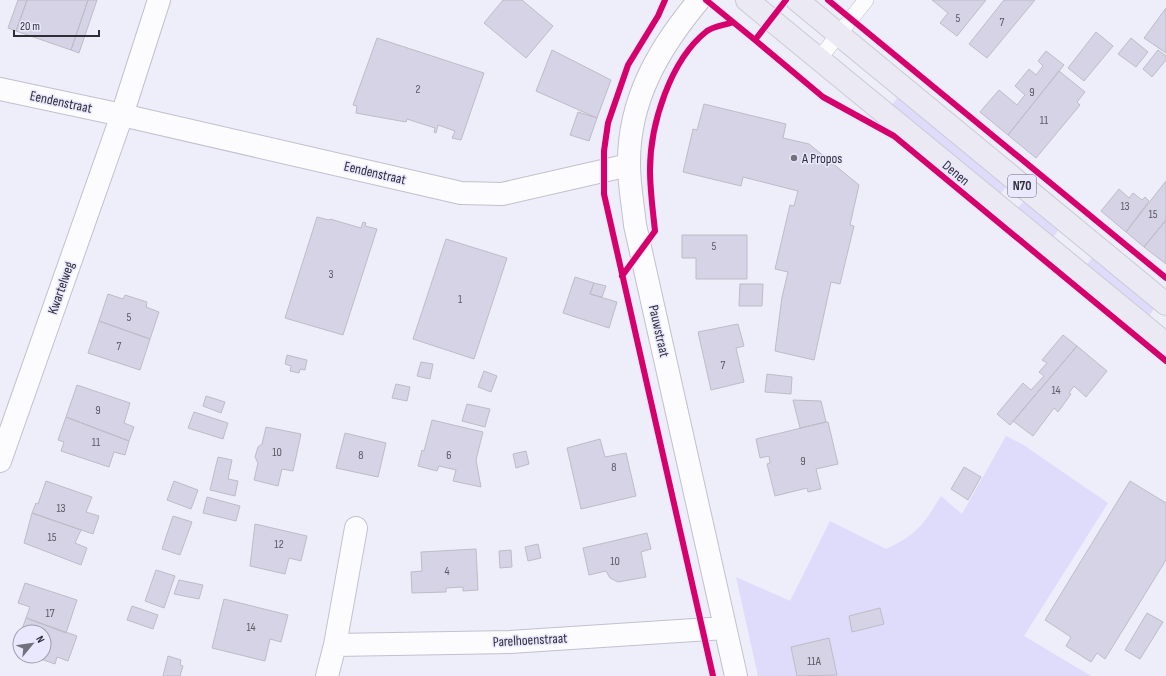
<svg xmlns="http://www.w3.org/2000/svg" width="1166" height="676" viewBox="0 0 1166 676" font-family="'Sofia Sans Condensed',sans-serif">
	<rect width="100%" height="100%" fill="#eeedfa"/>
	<path fill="#dedbfb" d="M901,93L1010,182L999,196L891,106Z
		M1027,197L1062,225L1052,239L1017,209Z
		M1096,254L1158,304L1148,317L1086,265Z
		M1006,436L1022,444L1108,503L1024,636L1091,676H758L736,577L790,601L830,521L886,549C918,534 923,525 941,496L962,514Z"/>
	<path fill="#d5d3e5" stroke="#bdbcc7" d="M18,0H27L16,31L8,28Z
		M27,0H88L71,50L16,31Z
		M88,0H97L79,53L71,50Z
		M503,0H522L553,26L526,58L484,23Z
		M932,0H986L957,36L940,23L948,13Z
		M1004,0H1035L987,58L969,44Z
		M1166,8V53L1144,38Z
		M1096,32L1113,46L1084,81L1068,68Z
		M377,38L484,73L461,140L452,138L455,131L438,125L436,133L434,132L435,128L407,119L406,122L356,113L357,106L353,105Z
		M1131,38L1148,52L1136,67L1118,54Z
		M552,50L611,80L597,118L536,91Z
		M1158,50L1166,56V60L1152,77L1143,69Z
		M1046,51L1064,65L1008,135L980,112L999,90L1017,105L1025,95L1015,86L1029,69L1036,75L1043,66L1038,61Z
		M1059,71L1085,92L1077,102L1080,105L1036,158L1008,135Z
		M704,104L786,124L783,138L809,144L859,185L850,225L854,226L840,284L831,282L814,360L775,351L782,297L788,272L775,269L790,205L794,206L798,191L743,177L741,186L683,172L693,129L697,130Z
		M578,112L597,118L589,141L570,135Z
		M1166,181V220L1144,247L1126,232Z
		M1119,189L1129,198L1133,193L1142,200L1145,197L1149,201L1126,232L1101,211Z
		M317,217L329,220L330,219L361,228L363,222L366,223L365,226L377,229L343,335L285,318Z
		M1166,220V264L1144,247Z
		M682,235H747V279H696V258H682Z
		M446,239L507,258L474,359L413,339Z
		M575,277L594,283L590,294L617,302L609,328L563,313Z
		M594,283L606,286L602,297L590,294Z
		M740,284H763L762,306H739Z
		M108,294L123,299L125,295L147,302L146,307L159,312L150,339L99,321Z
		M99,321L150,339L140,370L88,353Z
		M738,324L744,346L736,348L744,382L711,390L698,332Z
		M1063,335L1077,346L1010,425L997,414L1023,383L1031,390L1044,376L1039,372L1047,363L1042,360Z
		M1077,346L1107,371L1086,397L1074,386L1069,393L1071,394L1058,412L1054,408L1033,436L1013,421Z
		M287,355L307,360L305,370L300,369L299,373L290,371L291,366L285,364Z
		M421,362L433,364L430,379L417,376Z
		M484,371L497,376L491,392L478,387Z
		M767,374L792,377L791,394L765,392Z
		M396,384L410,387L407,401L392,398Z
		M77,385L130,403L124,423L134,427L129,441L66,417Z
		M206,396L225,402L221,413L203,406Z
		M793,400L821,401L826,422L800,428Z
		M467,404L490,409L485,427L462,421Z
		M194,412L228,423L223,439L188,428Z
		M66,417L129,441L125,455L114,452L109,467L61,451L64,442L58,440Z
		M432,420L483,432L476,460L481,487L453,481L456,470L439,466L437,471L418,466L422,450L424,451Z
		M826,422H828L838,464L816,469L821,489L808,492L807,488L775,496L767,464L770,463L769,456L760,458L756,439Z
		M266,427L301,434L293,471L282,469L278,486L254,480L258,463L255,457L258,447L262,444Z
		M345,433L386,443L378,477L336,468Z
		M600,439L605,457L626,453L636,496L581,509L567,448Z
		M526,451L529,464L516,468L513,454Z
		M218,457L232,460L228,479L238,481L235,496L210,490Z
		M964,467L981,477L968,500L951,489Z
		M46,481L92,497L86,512L99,516L93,534L32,513L36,503L38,504Z
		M174,481L198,490L191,509L167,500Z
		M1130,481L1166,503V560L1105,659L1097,653L1091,662L1066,646L1071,637L1045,620Z
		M207,497L240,506L236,521L203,513Z
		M32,513L81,530L75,543L87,548L81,565L24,543Z
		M173,516L192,522L180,555L162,549Z
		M255,524L307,536L301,561L289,558L285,574L250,566Z
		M647,533L651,549L641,552L646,577L618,582L610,578L606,571L589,575L583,548Z
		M538,544L541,558L528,561L525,547Z
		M476,549L478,590L463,591V587L446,588V592L412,593L411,572L422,571L421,552Z
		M511,550L512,567L500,568L499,551Z
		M156,570L175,576L164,608L145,601Z
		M179,580L203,585L199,599L174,594Z
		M25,583L77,600L66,633L26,618L30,607L18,603Z
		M224,599L288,615L281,642L270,639L265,661L212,648Z
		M132,606L158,615L153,629L127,620Z
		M880,608L884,624L852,632L849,616Z
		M1147,613L1163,622L1140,659L1125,650Z
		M26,618L77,636L68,661L57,657L55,664L32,656H44V632H21Z
		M20,636V652L15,650Z
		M829,638L837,675L797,676L791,647Z
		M168,656L181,660L180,665L183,666L180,676H163Z"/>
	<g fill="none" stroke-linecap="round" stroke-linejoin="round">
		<defs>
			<path id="service" d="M819,59L866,0"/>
			<path id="minor" d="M699,0C659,48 628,100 629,165C629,185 633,205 635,225L736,676
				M0,89L122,115L461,193L502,194L629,165
				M0,461L122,115L159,0
				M335,645L356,528
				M327,676L335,645L510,642L725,628"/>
			<path id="primary" d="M747,0L1166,344
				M797,0L1166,304"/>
		</defs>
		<use href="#service" stroke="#c2c0cc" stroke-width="16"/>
		<use href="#minor" stroke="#c2c0cc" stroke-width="24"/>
		<use href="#primary" stroke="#cbcbd2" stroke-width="24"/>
		<use href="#service" stroke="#fcfcfe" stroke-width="15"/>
		<use href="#minor" stroke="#fcfcfe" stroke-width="22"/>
		<use href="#primary" stroke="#ebe9f3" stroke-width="22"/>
		<defs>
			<path id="cycleway" d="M665,0L658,16L628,65L608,123L604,151V194L713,676
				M706,0L755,40L786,0
				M828,0L1166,278
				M755,40L823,97L894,136L1166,361
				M622,276L655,231C653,211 650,191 650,170C650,125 670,60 707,31C714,26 726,25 733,22"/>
		</defs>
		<use href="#cycleway" stroke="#eae8ff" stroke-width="8"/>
		<use href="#cycleway" stroke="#d6006c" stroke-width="6"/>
	</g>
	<circle fill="#72717c" stroke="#eae8ff" stroke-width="1.5" cx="794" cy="158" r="4"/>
	<g text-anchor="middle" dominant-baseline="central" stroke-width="3" stroke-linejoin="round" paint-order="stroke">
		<g font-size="12" fill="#5a5965">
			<text x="958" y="18">5</text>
			<text x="1002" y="22">7</text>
			<text x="418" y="89">2</text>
			<text x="1032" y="92">9</text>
			<text x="1044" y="120">11</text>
			<text x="1125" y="206">13</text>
			<text x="1153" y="214">15</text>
			<text x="714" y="246">5</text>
			<text x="331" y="274">3</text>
			<text x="460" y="299">1</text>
			<text x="129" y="317">5</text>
			<text x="119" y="346">7</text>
			<text x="723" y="365">7</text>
			<text x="1056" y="390">14</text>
			<text x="98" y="410">9</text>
			<text x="96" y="442">11</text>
			<text x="277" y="452">10</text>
			<text x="361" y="455">8</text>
			<text x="449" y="455">6</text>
			<text x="803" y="461">9</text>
			<text x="614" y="467">8</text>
			<text x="61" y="508">13</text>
			<text x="52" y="537">15</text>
			<text x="279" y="544">12</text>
			<text x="615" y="561">10</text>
			<text x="447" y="571">4</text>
			<text x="50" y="613">17</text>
			<text x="251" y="627">14</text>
			<text x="814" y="661">11A</text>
		</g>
		<rect fill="#eae8ff" stroke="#676674" stroke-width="1" x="1008" y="175" width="28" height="22" rx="3"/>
		<g font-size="13" font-weight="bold" fill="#2f2e38">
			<text x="1022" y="186">N70</text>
		</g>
		<g font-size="14" fill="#2f2e38" stroke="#eae8ff">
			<text transform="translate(61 102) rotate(12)">Eendenstraat</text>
			<text transform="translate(375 173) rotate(13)">Eendenstraat</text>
			<text transform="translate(956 173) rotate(40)">Denen</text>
			<text transform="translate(61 288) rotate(-71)">Kwartelweg</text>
			<text transform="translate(659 331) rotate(77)">Pauwstraat</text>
			<text transform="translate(530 640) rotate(-3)">Parelhoenstraat</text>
		</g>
		<g font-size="14" fill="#2f2e38" stroke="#eae8ff" text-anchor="start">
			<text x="802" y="158">A Propos</text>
		</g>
	</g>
	<g transform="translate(32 644) rotate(61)"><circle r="19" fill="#eae8ff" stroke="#9f9eaf"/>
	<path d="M0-3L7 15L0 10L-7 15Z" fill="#72717c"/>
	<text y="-6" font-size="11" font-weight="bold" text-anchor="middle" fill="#2f2e38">N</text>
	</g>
	<path d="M14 30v6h85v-6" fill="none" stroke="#2f2e38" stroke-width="2"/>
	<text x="20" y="30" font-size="12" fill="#2f2e38" stroke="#eae8ff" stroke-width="3" paint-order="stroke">20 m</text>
</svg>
